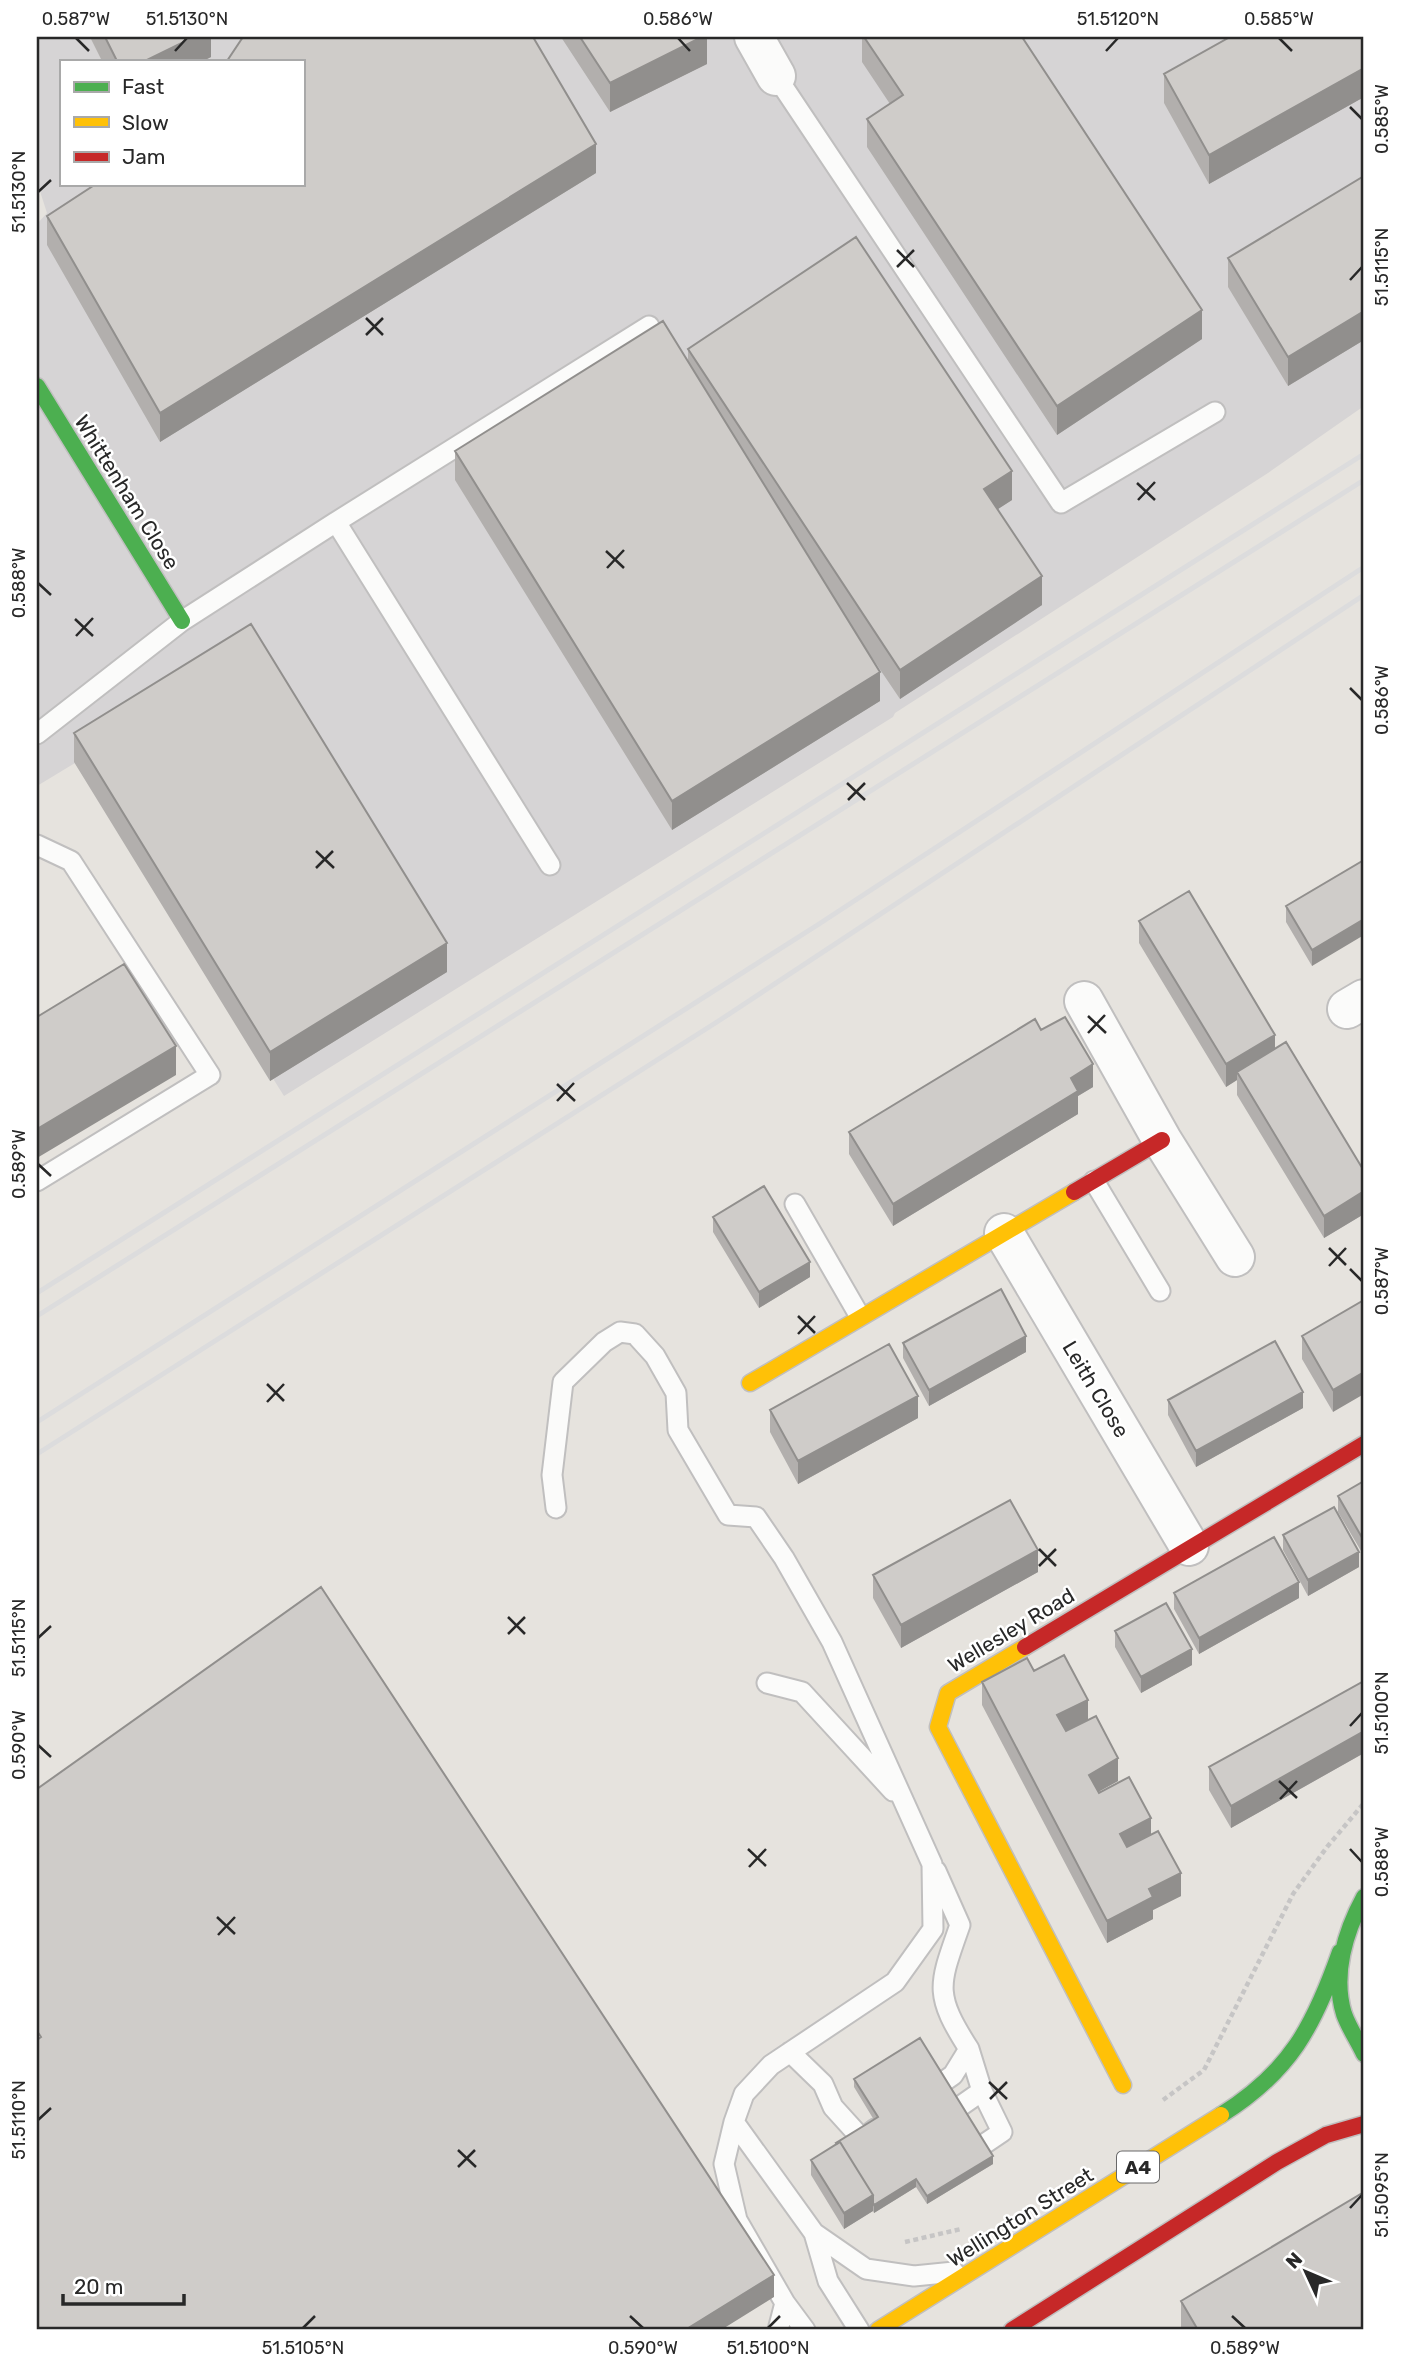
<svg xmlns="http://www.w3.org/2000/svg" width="1401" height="2367" viewBox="0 0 1401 2367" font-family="Rubik,sans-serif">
	<rect width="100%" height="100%" fill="#e6e3de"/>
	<path fill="#d6d4d5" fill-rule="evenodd" d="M37,37H1364V406L1268,473L895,713L893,717L284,1096L75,763L37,786V224L47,213L37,182ZM61,61H303V184H61Z"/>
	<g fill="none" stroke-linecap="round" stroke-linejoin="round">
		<defs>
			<path id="lane" d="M776,76L1061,503L1215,412
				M336,522L649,326
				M37,734L182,621L336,522L550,865
				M37,845L71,861L210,1075L37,1181
				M1094,1181L1160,1291
				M795,1204L859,1315
				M556,1508L552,1475L563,1382L604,1342L620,1332L635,1334L655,1356L676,1393L678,1430L728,1515L756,1517L784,1558L832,1642L932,1864L933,1929L895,1982L771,2065L744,2094L734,2122L724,2164L737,2220L785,2303L778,2330
				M767,1683L802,1692L893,1791
				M790,2052L823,2084L833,2107L862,2139L875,2129
				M926,2094L953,2075L969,2049C933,1993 939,1985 960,1925L936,1871
				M942,2119L982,2091L969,2049
				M734,2122L814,2233L866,2269L914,2276L954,2272
				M965,2157L1002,2132L982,2091
				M814,2233L828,2281L859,2330
				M785,2303L805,2330"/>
			<path id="street" d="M754,37L776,76
				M1084,1001L1162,1140L1235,1257
				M1347,1009L1364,999
				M1004,1233L1189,1546"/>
			<path id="fast" d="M37,386L182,621
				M1364,1897C1345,1932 1332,1975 1344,2014C1349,2028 1358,2041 1364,2054
				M1221,2115C1290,2072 1314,2026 1340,1952"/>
			<path id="slow" d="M750,1383L1074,1192
				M1025,1647L948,1693L938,1727L1123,2085
				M878,2330L1221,2115"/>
			<path id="jam" d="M1074,1192L1162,1140
				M1025,1647L1364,1444
				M1012,2330L1277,2162L1326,2135L1364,2124"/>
		</defs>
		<use href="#lane" stroke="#c0bfbf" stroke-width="23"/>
		<use href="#street" stroke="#c0bfbf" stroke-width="42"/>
		<use href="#fast" stroke="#c0bfbf" stroke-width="19"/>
		<use href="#slow" stroke="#c0bfbf" stroke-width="19"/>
		<use href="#jam" stroke="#c0bfbf" stroke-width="19"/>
		<path stroke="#c6c5c5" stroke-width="4.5" stroke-dasharray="5 3.5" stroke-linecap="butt" d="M1163,2100L1204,2070L1293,1894L1327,1847L1364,1803
			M905,2242L961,2229"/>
		<use href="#lane" stroke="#fbfbfa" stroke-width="19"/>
		<use href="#street" stroke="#fbfbfa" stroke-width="38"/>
		<use href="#fast" stroke="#4caf50" stroke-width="16"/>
		<use href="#slow" stroke="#ffc107" stroke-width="16"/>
		<use href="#jam" stroke="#c62828" stroke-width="16"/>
		<path stroke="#dcdcdd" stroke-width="5" d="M37,1293L1364,454
			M37,1316L1364,480
			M37,1422L819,924L1364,567
			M37,1454L720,1020L1364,595"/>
	</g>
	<path fill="#b2afad" d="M90,37H211V57L203,61H102Z
		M561,37H707V64L610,112Z
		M862,37H1022L1202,339L1057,435L867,147V119L890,104L862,62Z
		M1364,37V97L1209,184L1164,103V74Z
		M596,173L160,442L47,245V216Z
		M1364,176V340L1288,386L1228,287V258Z
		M688,349L1012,500L998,509L1042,605L900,699L860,640L880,701L672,830L455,480V451L688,360Z
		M74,733L447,972L270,1081L74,762Z
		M1364,860L1312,966L1286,922V906Z
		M1139,921L1275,1049L1364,1171V1214L1324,1238L1237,1095V1080L1226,1087L1139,943Z
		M1041,1030L1093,1087L1078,1096V1114L893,1226L849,1154V1132Z
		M713,1217L810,1277L759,1308L713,1232Z
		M1364,1300L1333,1412L1302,1359V1336Z
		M903,1343L1026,1352L929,1406L903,1358Z
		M1168,1400L1303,1408L1196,1467L1168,1415Z
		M770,1410L918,1418L798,1484L770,1432Z
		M1364,1481V1556L1338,1512V1496Z
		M1283,1535L1359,1567L1308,1596L1283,1550Z
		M1038,1572L901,1648L873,1598V1575Z
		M1174,1593L1299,1598L1199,1654L1174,1609Z
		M1115,1631L1192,1665L1141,1693L1115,1647Z
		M1034,1671L1088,1720L1118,1781L1098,1792L1151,1835L1181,1896L1153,1910V1919L1107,1943L982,1705V1682Z
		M1364,1681V1753L1231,1828L1209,1790V1767Z
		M854,2079L993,2164L927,2204L916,2187L874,2213L873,2211L844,2229L811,2175V2160L874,2120L854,2087Z
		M1181,2301L1364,2330H1181Z"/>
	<path fill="#918f8d" d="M194,37H211V57L203,61H145Z
		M702,37H707V64L610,112V83Z
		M1364,68V97L1209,184V155Z
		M596,144V173L160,442V413Z
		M1202,310V339L1057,435V406Z
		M1364,311V340L1288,386V357Z
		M1012,471V500L984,518V489Z
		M1042,576V605L900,699V670Z
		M37,624H38V652L37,653Z
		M880,672V701L672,830V801Z
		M1364,919V935L1312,966V950Z
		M447,943V972L270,1081V1052Z
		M1275,1035V1057L1237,1072V1080L1226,1087V1064Z
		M176,1046V1075L37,1158V1129Z
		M1093,1064V1087L1078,1096V1114L893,1226V1204L1071,1078Z
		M1364,1191V1214L1324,1238V1216Z
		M810,1262V1277L759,1308V1292Z
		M1026,1336V1352L929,1406V1390Z
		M1364,1372V1394L1333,1412V1390Z
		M1303,1392V1408L1196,1467V1451Z
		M918,1396V1418L798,1484V1461Z
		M1038,1550V1572L901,1648V1625Z
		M1359,1552V1567L1308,1596V1580Z
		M1299,1582V1598L1199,1654V1638Z
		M1192,1649V1665L1141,1693V1677Z
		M1088,1700V1722L1057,1738V1715Z
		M1364,1731V1753L1231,1828V1806Z
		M1118,1758V1781L1089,1797V1775Z
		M1151,1818V1841L1120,1857V1834Z
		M1181,1873V1896L1153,1910V1919L1107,1943V1921L1149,1889Z
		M993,2156V2164L927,2204V2196Z
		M916,2179V2187L874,2213V2205Z
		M873,2195V2211L844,2229V2213Z
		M774,2275V2297L721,2330H685Z"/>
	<path fill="#cfccc9" stroke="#918f8d" stroke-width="2" d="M105,37H194L145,61H117Z
		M243,37H533L596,144L160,413L47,216L96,184H303V61H227Z
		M580,37H702L610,83Z
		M864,37H1022L1202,310L1057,406L867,119L903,95Z
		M1230,37H1364V68L1209,155L1164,74Z
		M1364,176V311L1288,357L1228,258Z
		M856,237L1012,471L984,489L1042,576L900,670L688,349Z
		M663,321L880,672L672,801L455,451Z
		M251,624L447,943L270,1052L74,733Z
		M1364,860V919L1312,950L1286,906Z
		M1189,891L1275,1035L1226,1064L1139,921Z
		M124,964L176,1046L37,1129V1017Z
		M1065,1017L1093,1064L1071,1078L1078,1091L893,1204L849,1132L1035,1019L1041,1030Z
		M1286,1042L1364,1171V1191L1324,1216L1237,1072Z
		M764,1186L810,1262L759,1292L713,1217Z
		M1001,1289L1026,1336L929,1390L903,1343Z
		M1364,1300V1372L1333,1390L1302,1336Z
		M1275,1341L1303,1392L1196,1451L1168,1400Z
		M889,1344L918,1396L798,1461L770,1410Z
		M1364,1481V1541L1338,1496Z
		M1010,1500L1038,1550L901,1625L873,1575Z
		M1334,1507L1359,1552L1308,1580L1283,1535Z
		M1274,1537L1299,1582L1199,1638L1174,1593Z
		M321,1587L774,2275L685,2330H37V2040L41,2037L37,2031V1854L38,1853L37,1851V1789Z
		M1166,1603L1192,1649L1141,1677L1115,1631Z
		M1064,1655L1088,1700L1057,1715L1066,1731L1096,1716L1118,1758L1089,1775L1099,1793L1129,1777L1151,1818L1120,1834L1127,1847L1158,1831L1181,1873L1149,1889L1153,1897L1107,1921L982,1682L1027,1658L1034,1671Z
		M1364,1681V1731L1231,1806L1209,1767Z
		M920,2038L993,2156L927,2196L916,2179L874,2205L873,2203V2195L840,2142L837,2144L836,2143L878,2117L854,2079Z
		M840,2142L873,2195L844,2213L811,2160Z
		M1364,2192V2330H1198L1181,2301Z"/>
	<path fill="none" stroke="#282828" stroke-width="2.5" d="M76,38L89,51M678,38L690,51M1279,38L1292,51M175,51L187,38M1106,51L1118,38M1350,107L1362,119M38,192L51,180M897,250L914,267M897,267L914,250M1350,280L1362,267M366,318L383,335M366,335L383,318M1137,483L1155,500M1138,500L1155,482M606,551L624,568M607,568L624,550M38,583L51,595M75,619L93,636M76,636L93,618M1350,688L1362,700M847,783L865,800M848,800L865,783M316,851L334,868M316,868L333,851M1088,1016L1106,1033M1088,1033L1105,1015M557,1084L575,1101M557,1101L574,1083M38,1164L51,1176M1329,1248L1346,1265M1329,1266L1346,1248M1350,1269L1362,1281M798,1316L815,1333M798,1334L815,1316M267,1384L284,1401M267,1402L284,1384M1039,1549L1056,1566M1039,1566L1056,1549M508,1617L525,1634M508,1634L525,1617M38,1638L51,1626M1350,1726L1362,1713M38,1745L51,1757M1279,1781L1297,1798M1280,1799L1297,1781M748,1849L766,1866M1350,1849L1362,1862M749,1867L766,1849M217,1917L235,1934M218,1935L235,1917M989,2082L1007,2099M990,2099L1007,2082M38,2120L51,2108M458,2150L476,2167M458,2167L475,2150M1350,2208L1362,2195M630,2316L643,2328M1232,2316L1245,2328M303,2328L315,2316M768,2328L780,2316"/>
	<g text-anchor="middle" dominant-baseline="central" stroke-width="5" stroke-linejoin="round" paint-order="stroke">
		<rect fill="#fff" stroke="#686868" stroke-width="2" x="1117" y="2151.5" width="42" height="31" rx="5"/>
		<g font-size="19" font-weight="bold" fill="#282828">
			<text x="1138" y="2167">A4</text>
		</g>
		<g font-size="21" fill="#282828" stroke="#fff">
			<text transform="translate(127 492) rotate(58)">Whittenham Close</text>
			<text transform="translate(1096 1389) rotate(59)">Leith Close</text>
			<text transform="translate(1011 1630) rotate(-31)">Wellesley Road</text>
			<text transform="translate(1020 2217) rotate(-32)">Wellington Street</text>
		</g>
	</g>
	<rect width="1401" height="2367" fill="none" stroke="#ffffff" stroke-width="77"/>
	<rect x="60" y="60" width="245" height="126" fill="#ffffff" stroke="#a9a9a9" stroke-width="2"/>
	<rect x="74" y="82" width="35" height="10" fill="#4caf50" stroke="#a9a9a9" stroke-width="2"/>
	<text x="122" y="94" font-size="21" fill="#282828">Fast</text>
	<rect x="74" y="117" width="35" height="10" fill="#ffc107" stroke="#a9a9a9" stroke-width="2"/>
	<text x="122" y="130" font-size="21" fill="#282828">Slow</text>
	<rect x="74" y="152" width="35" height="10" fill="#c62828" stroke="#a9a9a9" stroke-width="2"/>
	<text x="122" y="164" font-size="21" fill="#282828">Jam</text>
	<g transform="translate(1306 2272) rotate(314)" stroke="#ffffff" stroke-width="5" paint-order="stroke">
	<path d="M0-5L12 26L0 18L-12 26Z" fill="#282828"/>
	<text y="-10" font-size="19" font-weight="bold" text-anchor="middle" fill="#282828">N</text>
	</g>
	<path d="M63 2294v10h121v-10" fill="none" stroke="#282828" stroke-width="3.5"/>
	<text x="74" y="2294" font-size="21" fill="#282828" stroke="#ffffff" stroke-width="5" paint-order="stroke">20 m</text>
	<rect x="38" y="38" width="1324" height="2290" fill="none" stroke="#282828" stroke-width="2.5"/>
	<g font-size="18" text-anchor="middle" fill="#282828">
		<text x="76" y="25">0.587°W</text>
		<text x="187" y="25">51.5130°N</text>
		<text x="678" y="25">0.586°W</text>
		<text x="1118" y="25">51.5120°N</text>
		<text x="1279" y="25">0.585°W</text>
		<text transform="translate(1382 119) rotate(-90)" y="6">0.585°W</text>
		<text transform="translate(19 192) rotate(-90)" y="6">51.5130°N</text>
		<text transform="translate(1382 267) rotate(-90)" y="6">51.5115°N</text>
		<text transform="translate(19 583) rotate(-90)" y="6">0.588°W</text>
		<text transform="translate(1382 700) rotate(-90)" y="6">0.586°W</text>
		<text transform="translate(19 1164) rotate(-90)" y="6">0.589°W</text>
		<text transform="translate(1382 1281) rotate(-90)" y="6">0.587°W</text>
		<text transform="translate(19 1638) rotate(-90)" y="6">51.5115°N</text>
		<text transform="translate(1382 1713) rotate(-90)" y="6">51.5100°N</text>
		<text transform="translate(19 1745) rotate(-90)" y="6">0.590°W</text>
		<text transform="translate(1382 1862) rotate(-90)" y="6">0.588°W</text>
		<text transform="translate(19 2120) rotate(-90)" y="6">51.5110°N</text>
		<text transform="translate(1382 2195) rotate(-90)" y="6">51.5095°N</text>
		<text x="303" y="2354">51.5105°N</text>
		<text x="643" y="2354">0.590°W</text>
		<text x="768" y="2354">51.5100°N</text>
		<text x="1245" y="2354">0.589°W</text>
	</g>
</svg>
